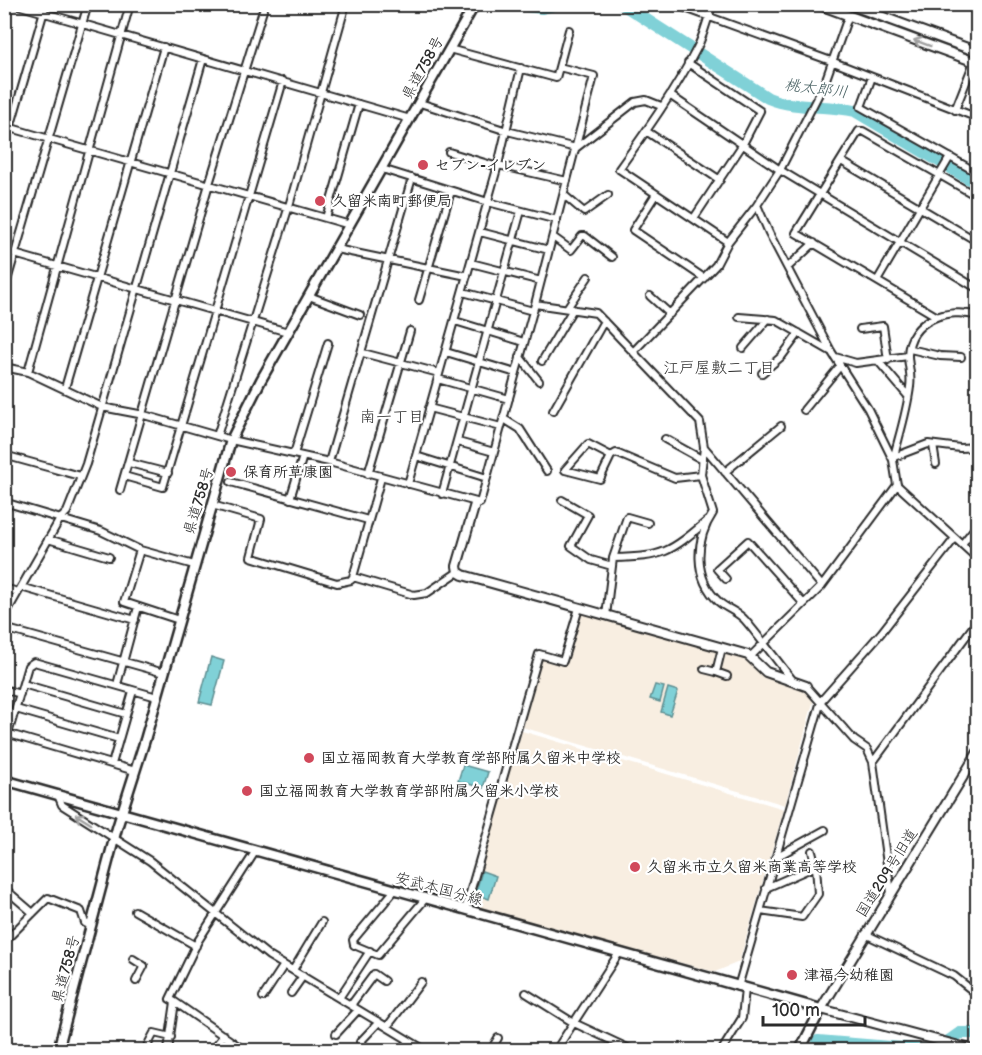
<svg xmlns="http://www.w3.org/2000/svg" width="982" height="1055" viewBox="0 0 982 1055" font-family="'Balsamiq Sans','Klee One',sans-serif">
	<rect width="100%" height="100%" fill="#fff"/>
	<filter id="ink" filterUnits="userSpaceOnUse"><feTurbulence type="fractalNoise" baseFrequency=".0167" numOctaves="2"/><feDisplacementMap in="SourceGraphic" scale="12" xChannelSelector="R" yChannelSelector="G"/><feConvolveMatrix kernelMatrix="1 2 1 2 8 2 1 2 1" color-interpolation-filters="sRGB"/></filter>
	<g filter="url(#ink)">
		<path fill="#f8eee1" d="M581,612L745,659L761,674L808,691L814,699L785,805L522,727L541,656L566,663Z
			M522,731L784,809L739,962L715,972L469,906Z"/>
		<path fill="#80d1d7" stroke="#5e8f92" stroke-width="1.5" d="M211,657L224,661L212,705L199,702Z
			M655,685L664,687L660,702L650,699Z
			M668,688L678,691L670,715L661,712Z
			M463,765L488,772L483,788L458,781Z
			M482,871L496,876L489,899L475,894Z"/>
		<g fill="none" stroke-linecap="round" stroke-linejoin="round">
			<path stroke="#80d1d7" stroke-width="12" d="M513,4L542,8L558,4
				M622,4L768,98C797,110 826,104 855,111L978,184
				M818,1041L926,1050
				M936,1050L960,1033H978"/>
			<defs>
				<path id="minor" d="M14,4L410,119
					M674,4L831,61L978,118
					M713,4C707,19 704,35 697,48C675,91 647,130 619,169L728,242
					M688,63L760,111L743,144L694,218
					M559,67L569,30
					M872,77L861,107L978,173
					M671,96L780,170L978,289
					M420,103L507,131L576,148L635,102L646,100L661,106
					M955,110L974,62
					M4,126L350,225
					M646,131L720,180
					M4,149L46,4
					M449,152L498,167
					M841,161L978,242
					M498,165L567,181
					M382,169L488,202L557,220
					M656,194L633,230L704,278
					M564,195L584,212L608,195
					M757,205L769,233L831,351L868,409L893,460L897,485L978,559
					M326,218L359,104
					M480,232L549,250
					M553,237L571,250L582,236H585L612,257
					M336,249L467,276
					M4,251L288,332
					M471,263L541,281
					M788,267L814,243
					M877,281L950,157
					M4,291L88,4
					M463,292L533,311
					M309,296L360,315
					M650,296L670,314
					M419,300L451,191
					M535,304L596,313L700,422L704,447L701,475L713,513C695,540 693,578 719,602C727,609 738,612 745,620C762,640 777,661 794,682
					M567,308L588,277
					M936,316L796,233L859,131H863L978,197
					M739,317L776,320L830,351
					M455,321L524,342
					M860,329L883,326L888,360
					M743,348L768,319
					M910,349L940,356L961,357
					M634,351L716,265L728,242L757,205L780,170L825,82L848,17
					M446,352L516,373
					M363,353L439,373
					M520,357L539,381
					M835,357L856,363L908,356
					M542,361L573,309
					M879,362L908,396
					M4,367L28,372L102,407L144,415L231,440L329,462L480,503L535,304L594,76L559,67L556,78L449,49
					M28,372L130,4
					M762,373L782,356L799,333
					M438,379L509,399
					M65,388L164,47
					M429,408L501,427
					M804,410L840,366
					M553,411L604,321
					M504,419L520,429L547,471
					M217,436L289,206L346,4
					M665,439L703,460
					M458,442L494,452
					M933,445L936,464
					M704,447L822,586
					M294,454L328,343
					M4,455L80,476
					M416,456L487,478
					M894,457L928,444L960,448L978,447
					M893,460C899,436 907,412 910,387C912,374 908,366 908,355C909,319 949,307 978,316
					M329,462L412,178
					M129,463L168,473
					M565,470L600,479L611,456L616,453L675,478L701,475
					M565,470L588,444L611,456
					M725,472L781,426
					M368,474L410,331
					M124,476L163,487L283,81
					M231,482L368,520
					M408,484L498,165L521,68
					M120,490L209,184L265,4
					M442,494L521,211
					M290,499L303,456
					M562,500L588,515L571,546L591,560L612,566
					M4,502L101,531L140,550L194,565
					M212,505L261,519L251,557L337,583L351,580L353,577L381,478
					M48,539L109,557
					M962,544L978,524
					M140,550L124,602L179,620
					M613,558C664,557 669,553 707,521
					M353,577L414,595L427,593L458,572
					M726,579L717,569L748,541L803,603
					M21,587L135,620
					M4,588L18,592
					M606,616L613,558L627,517L648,523
					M4,617L60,519L67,512L86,464L203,59
					M4,628L164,673
					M750,657L822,586L897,485
					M704,669L716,672L722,648
					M716,672L727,676
					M118,681L138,607
					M23,684L126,714
					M806,686L854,740L867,749L873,762L891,893
					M4,689L20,694
					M16,709L119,739
					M4,711L14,714
					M6,733L135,771
					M8,734L28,666L34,662L157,697
					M873,762L978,620
					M112,764L133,691
					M58,795L62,805L150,861L269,956L425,1050
					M812,851L816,866
					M776,857L825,830
					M4,888L33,913
					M394,891L353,940L354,945L378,955L425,899
					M465,910L539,654L563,661L579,608
					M135,911L196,946
					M760,911L802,917L818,894L816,866L766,888
					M865,934L954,976L978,995
					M4,942L48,898L81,911L85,923L91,926
					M133,959L144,966L136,981
					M293,970L322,922
					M738,987L821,701L881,633L955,538
					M291,993L303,976
					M526,993L574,1023L632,1050
					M263,997L284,965
					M339,998L370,951
					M175,1002L244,1050
					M351,1005L374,974L384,981
					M387,1027L421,982
					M336,1034L358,1010
					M4,1041L7,1043
					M366,1047L360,1042L379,1022
					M145,1050L154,1033L171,1037
					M168,1050L175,1002L170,999L198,941L255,852
					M212,1050L224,1035
					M402,1050L409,1041
					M491,1050L498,1038
					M511,1050L512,1049
					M556,1050L619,953
					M722,1050L742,1018L745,989"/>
				<path id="tertiary" d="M817,4L978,63
					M848,4L978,52
					M475,504L457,566L458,572L463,575L748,655L766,672L806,686
					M974,1050L821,1009L978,752"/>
				<path id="secondary" d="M4,780L821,1009L800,1050
					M58,1050L117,828L145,740L231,440L261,380L475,4"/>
			</defs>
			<use href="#minor" stroke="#2b2b2b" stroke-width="10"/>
			<use href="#tertiary" stroke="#2b2b2b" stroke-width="12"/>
			<use href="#secondary" stroke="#2b2b2b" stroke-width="13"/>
			<use href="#minor" stroke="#fff" stroke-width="6"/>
			<use href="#tertiary" stroke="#fff" stroke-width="8"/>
			<use href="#secondary" stroke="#fff" stroke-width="8"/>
		</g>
		<defs><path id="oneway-shaft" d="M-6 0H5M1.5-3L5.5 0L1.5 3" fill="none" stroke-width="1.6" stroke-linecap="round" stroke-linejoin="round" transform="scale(1.5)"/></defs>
		<g stroke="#a0a0a0">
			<use href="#oneway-shaft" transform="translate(922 43) rotate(-160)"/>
			<use href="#oneway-shaft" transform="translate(83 819) rotate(-148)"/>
		</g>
	</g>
	<g fill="#d1495b" stroke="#fff" stroke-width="2">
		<circle cx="423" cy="165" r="6"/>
		<circle cx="320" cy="201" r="6"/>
		<circle cx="231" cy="472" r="6"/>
		<circle cx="309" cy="758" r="6"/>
		<circle cx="247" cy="791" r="6"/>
		<circle cx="635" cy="867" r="6"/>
		<circle cx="792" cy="975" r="6"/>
	</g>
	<g text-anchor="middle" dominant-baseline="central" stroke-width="4.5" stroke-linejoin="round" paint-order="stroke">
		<g font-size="15" fill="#2b2b2b" stroke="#fff">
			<text transform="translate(423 68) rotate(-61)">県道758号</text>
			<text transform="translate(199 501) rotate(-73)">県道758号</text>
			<text transform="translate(887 873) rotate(-58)">国道209号旧道</text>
			<text transform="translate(439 889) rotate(15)">安武本国分線</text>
			<text transform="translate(66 969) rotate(-75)">県道758号</text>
		</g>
		<g font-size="15" font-weight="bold" fill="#2b2b2b" stroke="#fff" text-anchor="start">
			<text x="435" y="165">セブン-イレブン</text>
			<text x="332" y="201">久留米南町郵便局</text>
			<text x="243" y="472">保育所草康園</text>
			<text x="321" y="758">国立福岡教育大学教育学部附属久留米中学校</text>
			<text x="259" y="791">国立福岡教育大学教育学部附属久留米小学校</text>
			<text x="647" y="867">久留米市立久留米商業高等学校</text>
			<text x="804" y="975">津福今幼稚園</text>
		</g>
		<g font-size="16" font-style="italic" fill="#445d5f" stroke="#fff">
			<text transform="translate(816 89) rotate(7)">桃太郎川</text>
		</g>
		<g font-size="16" fill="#2b2b2b" stroke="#fff">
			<text x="719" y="368">江戸屋敷二丁目</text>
			<text x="392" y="417">南一丁目</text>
		</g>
	</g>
	<rect width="982" height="1055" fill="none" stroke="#fff" stroke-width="24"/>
	<rect x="12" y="12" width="958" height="1031" fill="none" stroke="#2b2b2b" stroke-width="2" filter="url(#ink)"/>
	<path d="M763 1016v9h102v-9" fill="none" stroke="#2b2b2b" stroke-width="3"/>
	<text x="772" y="1016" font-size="18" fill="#2b2b2b" stroke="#ffffff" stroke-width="4.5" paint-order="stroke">100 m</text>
</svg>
